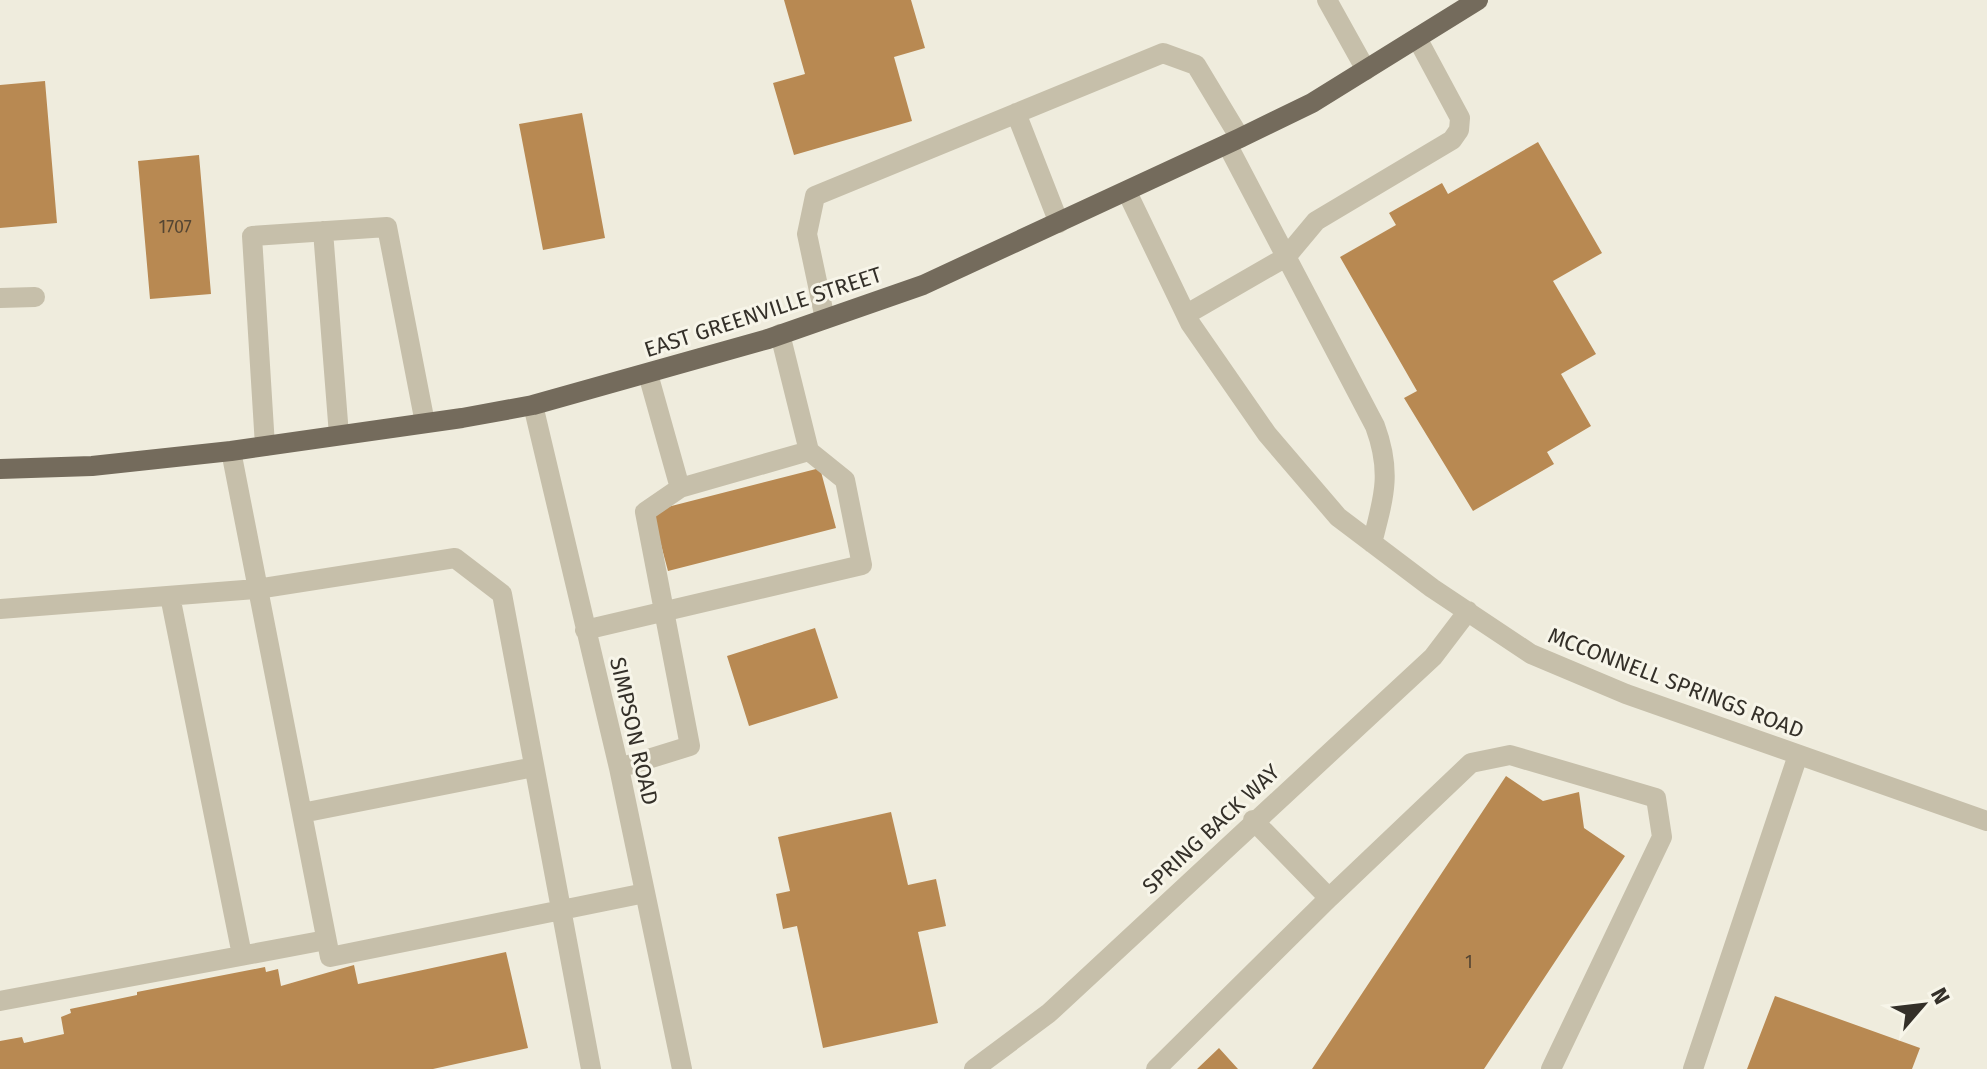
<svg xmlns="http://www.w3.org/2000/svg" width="1987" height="1069" viewBox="0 0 1987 1069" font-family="'Fira Sans',sans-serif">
	<rect width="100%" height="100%" fill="#efecdd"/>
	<path fill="#b88952" d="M784,0H911L925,48L894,57L912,121L794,155L773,83L805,74Z
		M45,81L57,223L0,228V85Z
		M582,113L605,238L543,250L519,124Z
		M1538,142L1602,253L1553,281L1596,354L1561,374L1591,426L1547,452L1554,464L1473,511L1404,398L1417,391L1340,257L1396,225L1389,213L1442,183L1448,194Z
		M199,155L211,294L150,299L138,161Z
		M820,468L836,528L668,571L652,511Z
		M815,628L838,698L749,726L727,656Z
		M1506,776L1543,801L1579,792L1584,828L1625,856L1484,1069H1312Z
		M891,812L908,885L936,879L946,926L918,932L938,1023L823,1048L797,926L783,929L776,894L790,891L778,837Z
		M506,952L528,1048L433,1069H0V1041L22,1037L24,1043L64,1034L61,1017L71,1013L70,1009L137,995V992L265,967L266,972L278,969L281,986L354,965L358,984Z
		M1775,996L1920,1048L1912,1069H1747Z
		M1219,1048L1238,1069H1197Z"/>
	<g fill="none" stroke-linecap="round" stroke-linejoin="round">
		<path stroke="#c6bfaa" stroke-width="20" d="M1327,0L1366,70
			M1016,113L1059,223
			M1227,144L1375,426C1392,472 1384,497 1372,543
			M1127,192L1190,323L1267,434L1338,517L1432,588L1531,654L1626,694L1987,821
			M323,231L339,435
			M0,298L35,297
			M1187,314L1286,257L1316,221L1452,140L1459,130L1460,118L1417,38
			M825,319L807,234L815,196L1163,53L1196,65L1240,138
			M648,374L680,488L809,451L780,334
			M533,405L619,768L682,1069
			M265,446L252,236L387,227L425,423
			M231,451L330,957L645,893
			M170,596L242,955
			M0,609L257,589L455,558L502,594L591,1069
			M585,630L862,565L845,480L809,451
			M619,768L690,746L645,512L680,488
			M302,813L534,767
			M1329,898L1471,763L1510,755L1656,798L1662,837L1551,1069
			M0,1001L326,940
			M974,1069L1049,1013L1433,657L1468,611
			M1156,1069L1329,898L1253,820
			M1693,1069L1798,755"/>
		<path stroke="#746b5c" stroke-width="20" d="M0,469L92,466L231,451L462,418L533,405L768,339L923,285L1240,138L1312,103L1478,0"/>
	</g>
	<g text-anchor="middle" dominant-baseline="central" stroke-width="6" stroke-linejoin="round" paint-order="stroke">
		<g font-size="18" fill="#554633">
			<text x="175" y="227">1707</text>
			<text x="1469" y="962">1</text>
		</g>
		<g font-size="22" fill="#343029" stroke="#f7f5e9">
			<text transform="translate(763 312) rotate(-18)">EAST GREENVILLE STREET</text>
			<text transform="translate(1676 683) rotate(21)">MCCONNELL SPRINGS ROAD</text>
			<text transform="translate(634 731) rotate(77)">SIMPSON ROAD</text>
			<text transform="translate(1211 829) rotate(-43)">SPRING BACK WAY</text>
		</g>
	</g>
	<g transform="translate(1923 1005) rotate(62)" stroke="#f7f5e9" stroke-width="6" paint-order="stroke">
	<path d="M0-6L14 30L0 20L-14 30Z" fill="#343029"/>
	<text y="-12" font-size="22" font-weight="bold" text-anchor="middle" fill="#343029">N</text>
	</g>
</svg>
